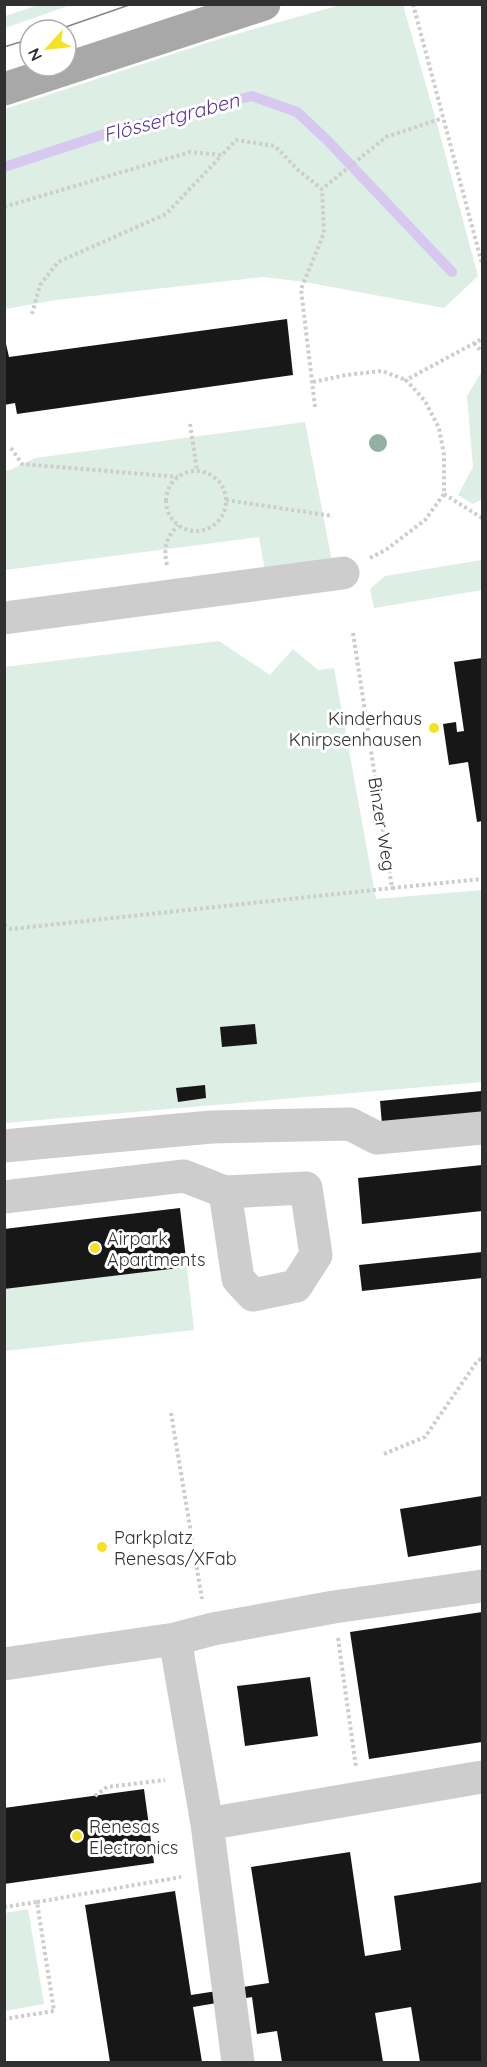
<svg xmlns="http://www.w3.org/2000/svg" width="487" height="2067" viewBox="0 0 487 2067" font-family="Quicksand,sans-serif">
	<rect width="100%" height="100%" fill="#fff"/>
	<path fill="#ddeee5" d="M344,4L403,5L436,120L478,276L444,308L305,282L263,277L56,300L5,309V109L222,38Z
		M38,5H71L5,28V16Z
		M482,371V499L473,504L458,495L473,467L467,396Z
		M305,422L332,561L265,571L259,537L5,570L4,471L10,470L35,458Z
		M482,560V590L374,608L370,589L385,576Z
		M219,641L270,675L293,649L318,670L334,668L376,899L482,890V1082L5,1123L4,667Z
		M187,1267L194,1330L5,1351L4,1289Z
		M28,1909L44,2004L5,2011V1913Z"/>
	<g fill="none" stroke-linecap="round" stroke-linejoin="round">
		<path stroke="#d7c8f0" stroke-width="10" d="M4,167L120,129L252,96L297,112L328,141L452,272"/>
	</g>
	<path fill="#171717" d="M287,319L293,375L17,414L15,403L4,405V335L9,357Z
		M482,658V821L477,822L468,762L449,765L443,724L456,722L457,732L464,731L454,662Z
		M255,1024L257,1044L222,1047L220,1027Z
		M205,1085L206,1098L178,1102L176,1088Z
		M482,1091V1114L382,1125L380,1101Z
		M482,1165V1211L362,1224L358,1178Z
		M180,1208L187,1267L4,1289V1229Z
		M482,1252V1278L362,1291L359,1265Z
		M482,1496V1545L408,1557L400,1509Z
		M482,1612V1742L369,1759L350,1632Z
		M310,1677L318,1736L245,1746L237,1686Z
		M144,1789L154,1863L4,1884V1808Z
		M350,1852L365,1956L401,1950L394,1896L482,1882V2062H420L411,2007L375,2013L383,2062H282L277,2031L257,2034L252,1997L193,2007L202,2062H110L85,1905L175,1891L191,1995L269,1983L251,1867Z"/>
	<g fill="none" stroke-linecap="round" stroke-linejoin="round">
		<path stroke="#cdcdcd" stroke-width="4" stroke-dasharray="3 3" stroke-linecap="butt" d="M413,4L482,264
			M4,207L190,152L222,155L236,140L275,146L298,170L322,189L386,137L443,118
			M32,314L40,285L58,262L166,214L222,155
			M474,343L482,352
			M313,382L346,375L382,371L406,380
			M315,407L301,289L324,233L322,189
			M190,424L197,470
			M11,448L22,464L178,477
			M166 501a30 30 0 1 1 60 0a30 30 0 1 1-60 0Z
			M444,494L482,518
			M226,500L333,516
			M370,558L387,549L425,520L444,494V455L439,428L425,401L406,380L482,339
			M167,565C163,547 166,539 178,525
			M353,633L392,888L482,879
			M4,925L11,929L392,888
			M171,1413L202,1599
			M384,1454L425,1437L478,1360L482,1359
			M338,1638L356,1767
			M95,1796L107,1787L165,1780
			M37,1902L181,1877
			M4,1907L37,1902L54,2011L4,2019"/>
		<path stroke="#cdcdcd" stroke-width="33" d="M4,618L343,573
			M4,1146L211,1127L350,1124L377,1138L482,1128
			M4,1197L184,1176L225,1192L306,1188L316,1255L296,1286L253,1295L238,1279L225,1192
			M175,1639L207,1824L238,2062
			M4,1664L175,1639L213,1629L334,1607L482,1586
			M207,1824L482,1777"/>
		<path stroke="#a8a8a8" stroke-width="33" d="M4,89L264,4"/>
		<path stroke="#858585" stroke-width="1.5" d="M57,30L132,4
			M4,47L30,39"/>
	</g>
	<circle fill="#92b1a2" cx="378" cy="443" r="9"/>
	<g fill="#f6e224" stroke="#fff" stroke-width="2">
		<circle cx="434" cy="728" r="6"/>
		<circle cx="95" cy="1248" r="6"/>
		<circle cx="102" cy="1547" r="6"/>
		<circle cx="77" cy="1836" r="6"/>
	</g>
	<g text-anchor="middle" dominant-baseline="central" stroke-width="6" stroke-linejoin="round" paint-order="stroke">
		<g font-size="18" fill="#303030" stroke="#fff" text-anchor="start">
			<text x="422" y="718" text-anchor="end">Kinderhaus<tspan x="422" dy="21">Knirpsenhausen</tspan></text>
			<text x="107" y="1238">Airpark<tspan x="107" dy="21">Apartments</tspan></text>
			<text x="114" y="1537">Parkplatz<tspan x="114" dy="21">Renesas/XFab</tspan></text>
			<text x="89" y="1826">Renesas<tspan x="89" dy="21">Electronics</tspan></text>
		</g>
		<g font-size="18" fill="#303030" stroke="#fff">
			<text transform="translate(382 824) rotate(81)">Binzer Weg</text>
		</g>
		<g font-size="20" font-style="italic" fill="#5b369b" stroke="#fff">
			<text transform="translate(171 117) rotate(-15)">Flössertgraben</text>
		</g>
	</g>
	<rect width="487" height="2067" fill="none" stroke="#303030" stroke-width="12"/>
	<g transform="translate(48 48) rotate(243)"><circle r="28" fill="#ffffff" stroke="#acacac" stroke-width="1.5"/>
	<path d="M0-4.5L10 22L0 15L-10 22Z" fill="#f6e224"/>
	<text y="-9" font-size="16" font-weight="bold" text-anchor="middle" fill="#303030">N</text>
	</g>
</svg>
